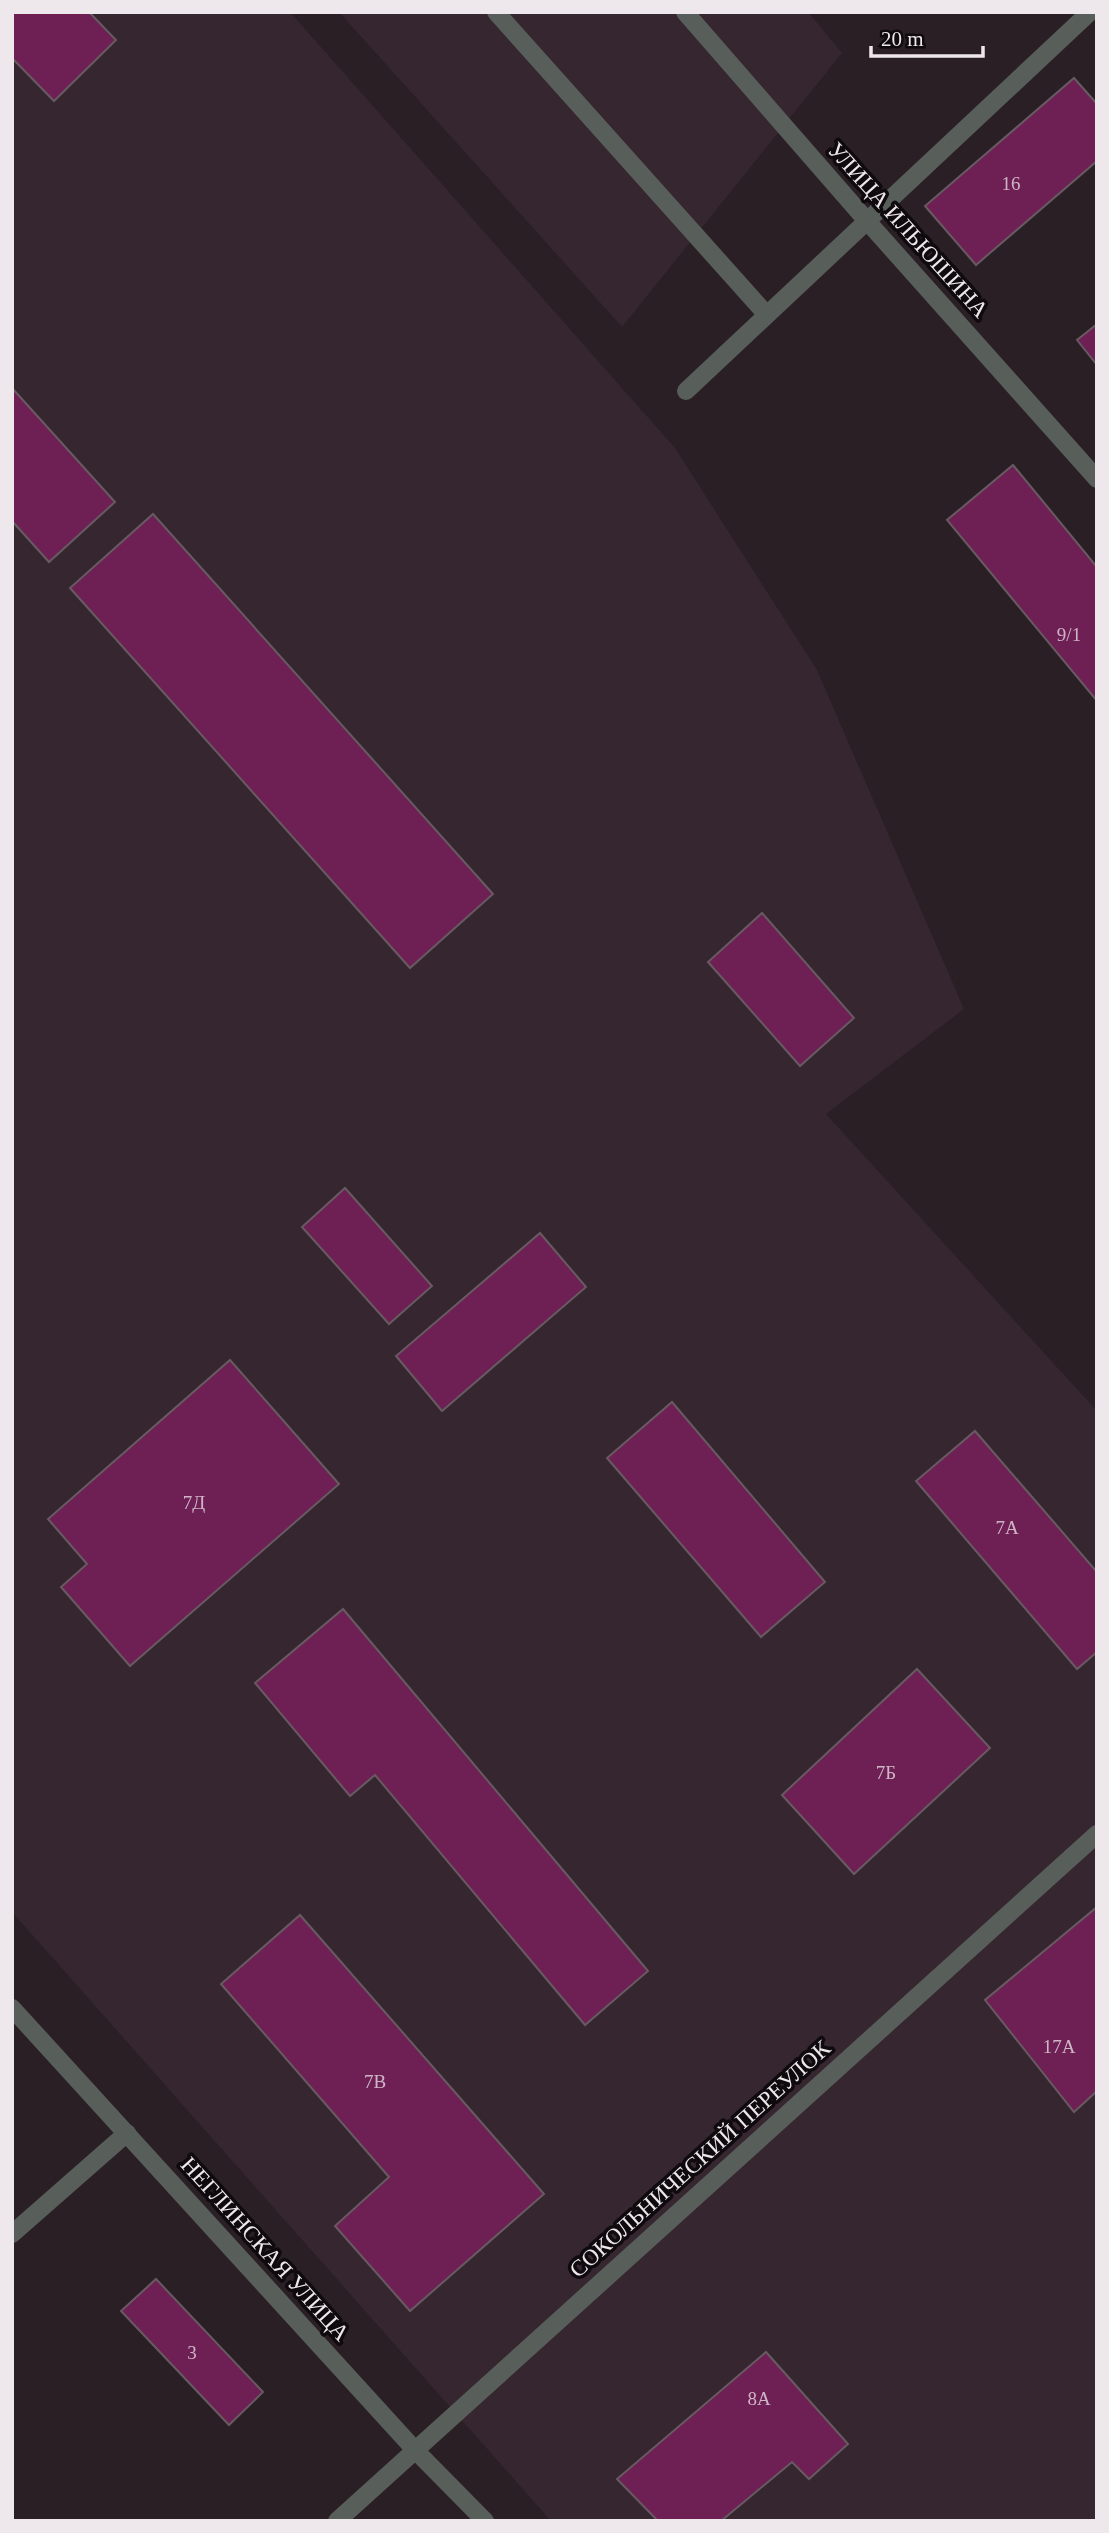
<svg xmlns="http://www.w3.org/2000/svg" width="1109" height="2533" viewBox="0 0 1109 2533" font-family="'Times New Roman',serif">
	<rect width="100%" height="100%" fill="#291f25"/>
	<path fill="#36262f" d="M12,12H290L675,448L817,670L964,1009L826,1114L1097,1411V2521H551L12,1912Z
		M339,12H808L842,53L622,327Z"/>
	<path fill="#6e2055" stroke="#675a61" stroke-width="2" d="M12,12H89L116,40L54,101L12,58Z
		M1074,78L1097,104V161L976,265L925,206Z
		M1097,324V365L1077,340Z
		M12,388L115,502L49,562L12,521Z
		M1013,465L1097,567V701L947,520Z
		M153,514L493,894L410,968L70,588Z
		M762,913L854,1018L800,1066L708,962Z
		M345,1188L432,1286L389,1324L302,1227Z
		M540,1233L586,1287L442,1411L396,1356Z
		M230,1360L339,1484L130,1666L61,1587L87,1564L48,1519Z
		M672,1402L825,1582L761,1637L607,1458Z
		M975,1431L1097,1572V1652L1077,1669L916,1481Z
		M343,1609L648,1971L585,2025L375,1775L350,1796L255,1683Z
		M917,1669L990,1748L854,1874L782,1795Z
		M1097,1907V2091L1074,2112L985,2000Z
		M300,1915L544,2194L410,2311L335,2226L389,2177L221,1984Z
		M156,2279L263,2392L229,2425L121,2311Z
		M766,2352L848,2444L809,2479L792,2462L721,2521H658L617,2479Z"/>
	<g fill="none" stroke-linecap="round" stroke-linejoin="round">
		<path stroke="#585e5a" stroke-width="18" d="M496,12L767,315
			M685,12L867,221L686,391
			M12,2234L127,2133
			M415,2450L485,2521"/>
		<path stroke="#585e5a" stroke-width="18" d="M1090,12L867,221L1097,479
			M12,2008L415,2450
			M337,2521L1097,1834"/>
	</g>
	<g text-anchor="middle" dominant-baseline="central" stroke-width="7" stroke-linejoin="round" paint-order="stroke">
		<g font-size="19" fill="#ceb5c6">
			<text x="1011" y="183">16</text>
			<text x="1069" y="634">9/1</text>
			<text x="194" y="1502">7Д</text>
			<text x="1007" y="1527">7А</text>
			<text x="886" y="1772">7Б</text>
			<text x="1059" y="2046">17А</text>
			<text x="375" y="2081">7В</text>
			<text x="192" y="2352">3</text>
			<text x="759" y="2398">8А</text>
		</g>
		<g font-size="23" fill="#eee7eb" stroke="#0f0a0d">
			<text transform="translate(908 230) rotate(48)">УЛИЦА ИЛЬЮШИНА</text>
			<text transform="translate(700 2159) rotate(-42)">СОКОЛЬНИЧЕСКИЙ ПЕРЕУЛОК</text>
			<text transform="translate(265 2249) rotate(48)">НЕГЛИНСКАЯ УЛИЦА</text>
		</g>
	</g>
	<rect width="1109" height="2533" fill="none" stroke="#eee7eb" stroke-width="28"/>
	<path d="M871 46v10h112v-10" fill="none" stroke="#eee7eb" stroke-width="3.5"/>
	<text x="881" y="46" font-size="21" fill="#eee7eb" stroke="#0f0a0d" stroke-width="5" paint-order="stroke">20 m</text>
</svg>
